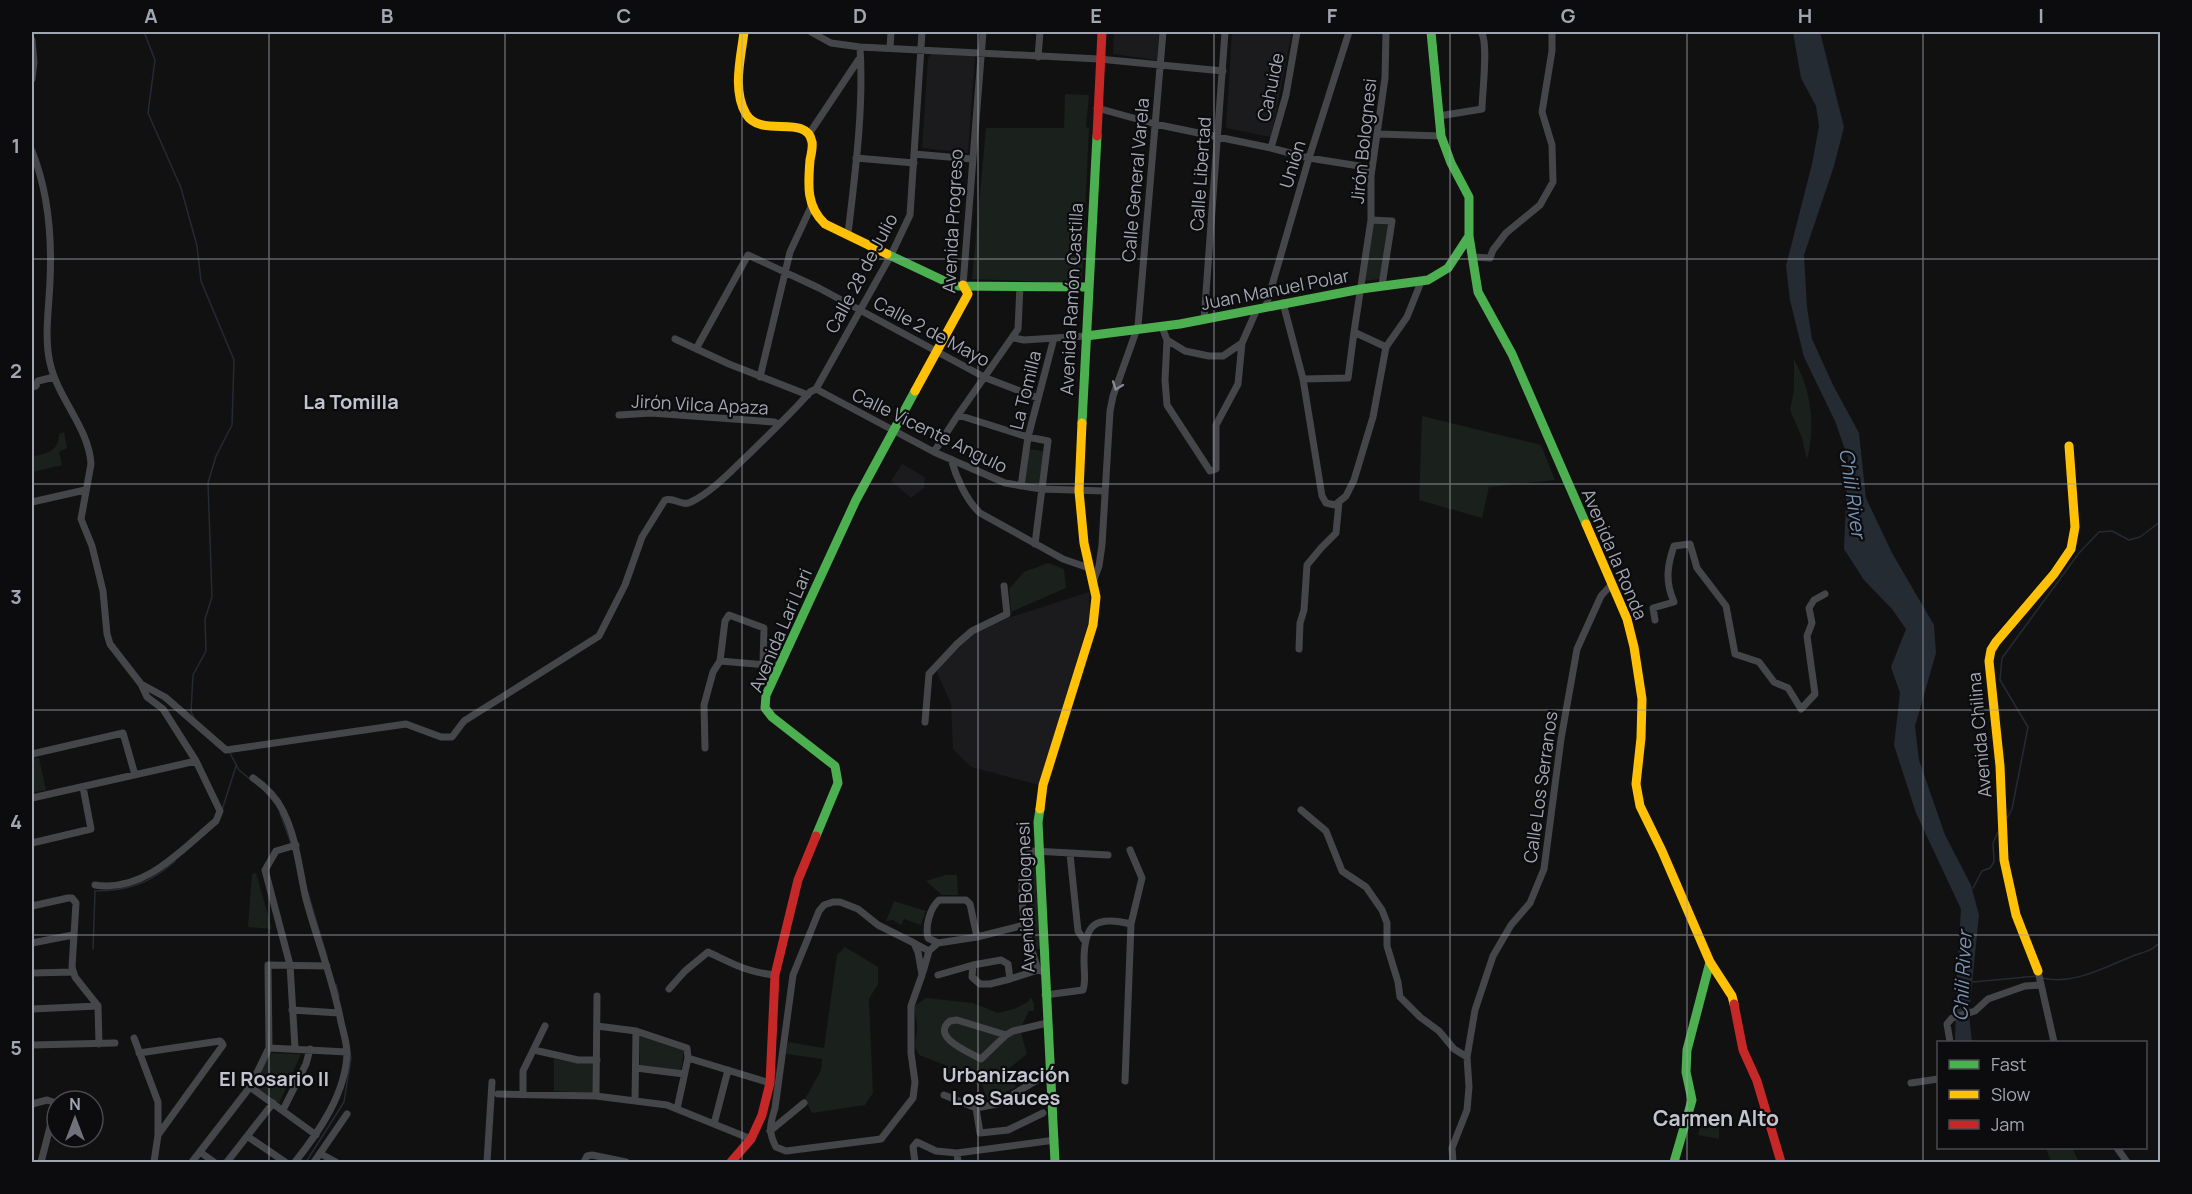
<svg xmlns="http://www.w3.org/2000/svg" width="2192" height="1194" viewBox="0 0 2192 1194" font-family="Manrope,sans-serif">
	<rect width="100%" height="100%" fill="#111"/>
	<path fill="#1b1b1d" d="M1114,32H1159L1157,60L1113,54Z
		M1232,32H1292L1271,137L1226,128Z
		M931,54L973,56L975,58L968,153L922,148L928,58Z
		M902,464L925,477L924,488L911,498L891,481Z
		M1089,592L1090,617L1039,785L971,767L953,749L951,704L936,670L973,634L1008,618Z"/>
	<path fill="#1a201b" d="M1065,94L1089,95L1086,127L1089,128L1082,280L1077,283L972,279L986,128H1064Z
		M1374,223H1388L1380,279L1365,281Z
		M1794,359C1811,390 1816,425 1807,460L1802,438L1790,410L1794,390Z
		M1422,416L1541,445L1555,480L1489,487L1482,518L1419,500Z
		M64,432L67,448L59,452L62,465L32,472V457C46,453 59,452 59,434Z
		M1028,449L1044,451L1040,485L1024,483Z
		M1048,563L1064,569L1066,588L1011,612L1009,589L1024,572Z
		M39,758L46,790L32,793V759Z
		M1036,853L1041,949H1036C1030,917 1027,887 1032,855Z
		M256,873L272,929L248,927L252,874Z
		M946,875H957L958,895H942L926,881Z
		M894,901L926,911L921,925L904,919L901,925L893,920L886,921Z
		M845,947L878,967V984L869,999L873,1093L865,1105L812,1113L805,1099L821,1070L822,1059L786,1054L788,1042L824,1048L837,955Z
		M1031,997L1034,1004V1011H1029L1020,1029L1027,1054L1007,1070L1016,1087L988,1101L982,1085L958,1080L946,1072L945,1065L919,1055C911,1041 918,1039 917,1026C917,1019 914,1012 914,1006L926,998L973,1003L998,1013L1014,1009L1028,1002Z
		M640,1035L684,1050L681,1071L640,1065Z
		M269,1053L301,1054L278,1106L254,1088Z
		M554,1059L576,1063H593V1093L554,1091Z
		M1719,1113V1139L1698,1135L1703,1114Z
		M2046,1148H2072L2079,1162H2051Z"/>
	<path fill="#252b33" d="M1793,32H1820L1844,127L1834,166L1804,255L1807,307L1812,339L1833,385L1859,433L1866,498L1892,553L1934,625L1936,653L1915,726L1919,760L1945,835L1971,885L1979,915L1969,1014L1972,1042H1955L1957,974L1961,909L1916,813L1894,745L1900,693L1891,667L1906,629L1892,609L1864,580L1844,549L1848,458L1835,421L1804,357L1790,300L1786,266L1812,164L1819,126L1816,106L1801,78Z"/>
	<g fill="none" stroke-linecap="round" stroke-linejoin="round">
		<path stroke="#252b33" stroke-width="1.5" d="M144,32L155,60L148,113L181,188L197,246L201,281L234,360L232,425L216,456L208,483L212,597L205,619L206,651L193,675L191,712L194,718
			M230,753L239,770L250,779
			M222,810L236,766
			M280,813L291,843
			M2007,818L2012,809L2028,727L2000,680L2002,658L2079,553L2099,532L2112,531L2129,540L2140,537L2160,522
			M203,836L217,823
			M1973,888L1982,871L1990,868L1994,862L1993,843L1998,832
			M308,893L327,957
			M93,949L95,891C127,891 151,883 175,861
			M2042,978C2072,985 2101,969 2128,958C2140,952 2151,953 2160,942
			M1973,982L2037,976
			M336,984L339,997
			M306,1162L344,1102L351,1058L350,1052"/>
		<path stroke="#45464a" stroke-width="7" d="M811,32L831,43L860,47L1099,59L1223,71
			M32,40L34,62L32,79
			M890,48L891,32
			M1038,57L1040,32
			M1097,108L1155,124L1271,148L1309,158L1372,168
			M1439,116L1482,109C1482,93 1489,42 1481,32
			M809,134L859,59
			M1378,134L1441,136
			M1271,148L1286,95L1297,32
			M32,151C48,191 52,239 50,281C49,308 44,337 50,363C58,399 89,428 91,464L81,519L92,546L103,591L107,634L110,644L141,684L147,697L163,709L196,761L220,811L216,821C182,849 145,893 95,885
			M914,154L972,159
			M856,158L914,163
			M1371,220L1392,221L1382,285
			M848,234C855,174 864,108 860,47
			M1473,257L1490,258L1493,250L1506,233L1540,205L1553,182L1552,145L1542,112L1552,51V32
			M963,285L983,32
			M1283,303L1303,379L1322,496L1326,503L1335,505L1346,496L1354,480L1373,417L1386,347L1354,332L1371,220V176L1385,78L1386,32
			M1266,306L1309,158L1349,32
			M1204,320L1225,32
			M1162,327L1167,340L1185,351L1209,356H1223L1242,343L1257,309
			M1014,338L1024,340L1086,336
			M675,339L729,364L808,395
			M1167,340L1165,380L1167,405L1210,471L1216,469V425L1238,384L1242,343
			M1386,347L1407,317L1421,282
			M696,349L748,255L819,288L986,378L1038,398
			M760,377L790,252L811,207
			M1303,379L1348,378L1354,332
			M32,387L36,386L38,381L54,377
			M816,389L934,452L1005,483L1041,489L1105,491
			M619,415L651,413L774,422L779,424
			M958,415L1018,329L1020,286
			M934,452L958,415L1028,437L1048,441L1035,544
			M951,459C956,477 966,500 980,513L1063,559L1089,568
			M1021,486L1028,437L1054,338
			M32,502L85,490
			M1093,582L1099,566L1102,545L1110,411L1113,396L1138,326L1163,32
			M1655,620L1653,608L1674,602C1665,582 1667,566 1674,546L1690,544L1697,568L1726,606L1735,654L1759,662L1774,682L1788,688L1801,709L1815,694L1807,636L1812,623L1809,608L1814,600L1825,594
			M1299,649L1300,623L1304,610L1307,565L1321,548L1336,533L1339,502
			M720,661L780,666
			M141,684L165,697L226,750L406,724L441,737H452L464,721L599,636L625,585L642,537L665,500C675,497 682,507 691,502C713,491 731,471 748,455C769,434 791,414 810,392L816,389L891,255L910,215L922,32
			M925,722L929,674L957,644L972,631L1007,614L1004,586
			M705,748L704,705L713,672L720,661L725,621L729,615L764,628L763,664
			M32,754L123,733L135,775
			M253,778C266,787 276,797 283,811C297,839 299,869 306,899C317,940 333,979 341,1022C343,1031 347,1043 347,1053C346,1093 319,1132 295,1162
			M32,798L196,761
			M1301,810L1326,831L1342,871L1366,887L1382,910L1387,923V946L1398,982L1400,997L1420,1017L1439,1031L1454,1049L1467,1057
			M32,843L91,829L83,787
			M1070,854L1078,931L1084,940
			M833,902H840L858,909L878,925L914,943L918,952L922,975L911,1006V1053L915,1082L913,1098L881,1139L786,1151L776,1147C768,1132 770,1124 775,1108L793,975L819,911L824,905Z
			M32,906L68,898H72L76,903L72,967L75,977L98,1006L99,1044
			M32,943L73,935
			M914,943L929,951L923,972
			M938,943L928,938C925,926 930,908 939,900H966L970,904L977,937
			M929,951L938,943L977,937L1024,925
			M2038,971L2054,1042
			M1044,972L1038,970C1025,929 1015,897 1028,854L1033,851L1108,855
			M32,973L73,972
			M938,975L973,965L1001,960L1008,964L1010,979L990,984H980L972,977L973,965
			M1010,979L1038,970
			M669,989L685,971L708,952C734,964 746,972 775,975
			M1045,995L1083,990C1086,981 1084,972 1084,961C1084,924 1095,915 1131,924
			M32,1009L98,1006
			M292,1010L339,1013
			M597,1026L636,1031L687,1048L688,1058L677,1109
			M1006,1035L957,1020L950,1021C930,1037 969,1052 981,1059L1006,1035L1013,1031L1047,1023
			M134,1038L158,1102V1135L154,1162
			M1950,1042L1947,1024L1952,1018L1975,1011L1988,999L2025,986L2041,985
			M32,1045L115,1043
			M269,1048L347,1052
			M295,1048L290,965L265,870L276,851L296,845
			M534,1050L578,1060H597
			M139,1053L220,1041L222,1043L223,1045L158,1135
			M688,1058L770,1083
			M636,1068L684,1074
			M1125,1081L1131,924L1142,878L1130,850
			M1911,1083L1938,1079
			M250,1087L316,1135
			M498,1094L596,1096L667,1105L751,1139
			M523,1095V1071L545,1026
			M944,1095L976,1108L997,1104L1044,1076L1050,1075
			M596,1096L597,996
			M635,1101L636,1031
			M32,1104L47,1100L53,1102L55,1108L41,1162
			M976,1108L980,1133L1008,1130L1043,1113
			M283,1110L306,1064L310,1049
			M714,1124L728,1070
			M770,1131L804,1103
			M247,1136L285,1162
			M2117,1148L2127,1162
			M200,1152L214,1162
			M957,1153L958,1162
			M321,1154L336,1162
			M192,1162L250,1087L269,1048L268,965L327,966
			M227,1162L273,1103
			M314,1162L347,1114
			M487,1162L492,1082
			M584,1162L587,1156L592,1155L626,1162
			M915,1162L913,1147L917,1142L936,1151L957,1153L1055,1140
			M1453,1162L1452,1148L1467,1110L1469,1087L1467,1057L1475,1010L1493,956L1511,925L1530,903L1544,869L1561,739L1577,649L1601,596L1611,585"/>
		<path stroke="#4caf50" stroke-width="9" d="M1431,32L1441,136L1451,163L1469,197V236L1478,292L1512,354L1586,524
			M887,254L955,286L1089,287
			M1086,336L1180,324L1361,289L1428,280L1448,268L1469,236
			M1082,423L1097,136
			M1040,809L1038,822L1055,1162
			M816,836L838,783L835,766L772,717L765,708L766,695L856,500L915,391
			M1674,1162L1692,1100L1686,1072L1687,1050L1710,962"/>
		<path stroke="#ffc107" stroke-width="9" d="M744,32C741,57 732,90 746,114C761,139 807,113 812,142C813,147 811,155 810,160C808,185 806,206 825,224L887,254
			M915,391L968,294L963,285
			M1586,524L1627,619L1634,647L1642,699L1641,738L1636,784L1640,806L1662,851L1710,962L1732,996L1734,1004
			M1040,809L1043,785L1093,625L1096,597L1084,543L1079,491L1082,423
			M2038,971L2016,915L2004,860L2000,766L1989,661L1991,650L1996,642L2054,574L2071,549L2075,527L2069,446"/>
		<path stroke="#c62828" stroke-width="9" d="M1097,136L1102,32
			M1734,1004L1743,1050L1757,1081L1781,1162
			M731,1162L751,1139L762,1115L770,1083L775,975L798,880L816,836"/>
	</g>
	<defs><path id="oneway-chevron" d="M-2-3.5L2.5 0L-2 3.5" fill="none" stroke-width="1.6" stroke-linecap="round" stroke-linejoin="round" transform="scale(1.5)"/></defs>
	<use stroke="#858994" href="#oneway-chevron" transform="translate(1117 386) rotate(110)"/>
	<path fill="none" stroke="#a1a6b3" stroke-width="1.5" stroke-opacity="0.55" d="M269,32V1162M505,32V1162M742,32V1162M978,32V1162M1214,32V1162M1450,32V1162M1687,32V1162M1923,32V1162M32,259H2160M32,484H2160M32,710H2160M32,935H2160"/>
	<g text-anchor="middle" dominant-baseline="central" stroke-width="4.5" stroke-linejoin="round" paint-order="stroke">
		<g font-size="18" fill="#a1a6b3" stroke="#0c0b0d">
			<text transform="translate(1270 87) rotate(-78)">Cahuide</text>
			<text transform="translate(1363 141) rotate(-84)">Jirón Bolognesi</text>
			<text transform="translate(1292 164) rotate(-73)">Unión</text>
			<text transform="translate(1200 174) rotate(-86)">Calle Libertad</text>
			<text transform="translate(1135 180) rotate(-85)">Calle General Varela</text>
			<text transform="translate(952 221) rotate(-87)">Avenida Progreso</text>
			<text transform="translate(861 273) rotate(-62)">Calle 28 de Julio</text>
			<text transform="translate(1275 289) rotate(-11)">Juan Manuel Polar</text>
			<text transform="translate(1071 299) rotate(-87)">Avenida Ramón Castilla</text>
			<text transform="translate(932 331) rotate(28)">Calle 2 de Mayo</text>
			<text transform="translate(1025 390) rotate(-76)">La Tomilla</text>
			<text transform="translate(700 404) rotate(3)">Jirón Vilca Apaza</text>
			<text transform="translate(930 430) rotate(26)">Calle Vicente Angulo</text>
			<text transform="translate(1615 554) rotate(67)">Avenida la Ronda</text>
			<text transform="translate(780 630) rotate(-67)">Avenida Lari Lari</text>
			<text transform="translate(1979 735) rotate(-95)">Avenida Chilina</text>
			<text transform="translate(1540 787) rotate(-82)">Calle Los Serranos</text>
			<text transform="translate(1025 897) rotate(-92)">Avenida Bolognesi</text>
		</g>
		<g font-size="20" font-weight="bold" fill="#c2c5cf" stroke="#0c0b0d">
			<text x="351" y="401">La Tomilla</text>
			<text x="1006" y="1074">Urbanización<tspan x="1006" dy="23">Los Sauces</tspan></text>
			<text x="274" y="1078">El Rosario II</text>
		</g>
		<g font-size="20" font-style="italic" fill="#7691b1" stroke="#0c0b0d">
			<text transform="translate(1853 493) rotate(82)">Chili River</text>
			<text transform="translate(1962 976) rotate(-87)">Chili River</text>
		</g>
		<g font-size="21" font-weight="bold" fill="#c2c5cf" stroke="#0c0b0d">
			<text x="1716" y="1118">Carmen Alto</text>
		</g>
	</g>
	<rect width="2192" height="1194" fill="none" stroke="#0c0b0d" stroke-width="66"/>
	<rect x="1937" y="1041" width="210" height="108" fill="#0c0b0d" stroke="#48494f" stroke-width="1.5"/>
	<rect x="1949" y="1060" width="30" height="9" fill="#4caf50" stroke="#48494f" stroke-width="1.5"/>
	<text x="1991" y="1071" font-size="18" fill="#a1a6b3">Fast</text>
	<rect x="1949" y="1090" width="30" height="9" fill="#ffc107" stroke="#48494f" stroke-width="1.5"/>
	<text x="1991" y="1101" font-size="18" fill="#a1a6b3">Slow</text>
	<rect x="1949" y="1120" width="30" height="9" fill="#c62828" stroke="#48494f" stroke-width="1.5"/>
	<text x="1991" y="1131" font-size="18" fill="#a1a6b3">Jam</text>
	<g transform="translate(75 1119)"><circle r="28" fill="#0c0b0d" stroke="#48494f" stroke-width="1.5"/>
	<path d="M0-4.5L10 22L0 15L-10 22Z" fill="#6f727a"/>
	<text y="-9" font-size="16" font-weight="bold" text-anchor="middle" fill="#a1a6b3">N</text>
	</g>
	<rect x="33" y="33" width="2126" height="1128" fill="none" stroke="#a1a6b3" stroke-width="2"/>
	<g font-size="20" text-anchor="middle" font-weight="bold" fill="#a1a6b3">
		<text x="151" y="23">A</text>
		<text x="387" y="23">B</text>
		<text x="624" y="23">C</text>
		<text x="860" y="23">D</text>
		<text x="1096" y="23">E</text>
		<text x="1332" y="23">F</text>
		<text x="1568" y="23">G</text>
		<text x="1805" y="23">H</text>
		<text x="2041" y="23">I</text>
		<text x="16" y="153">1</text>
		<text x="16" y="378">2</text>
		<text x="16" y="604">3</text>
		<text x="16" y="829">4</text>
		<text x="16" y="1055">5</text>
	</g>
</svg>
